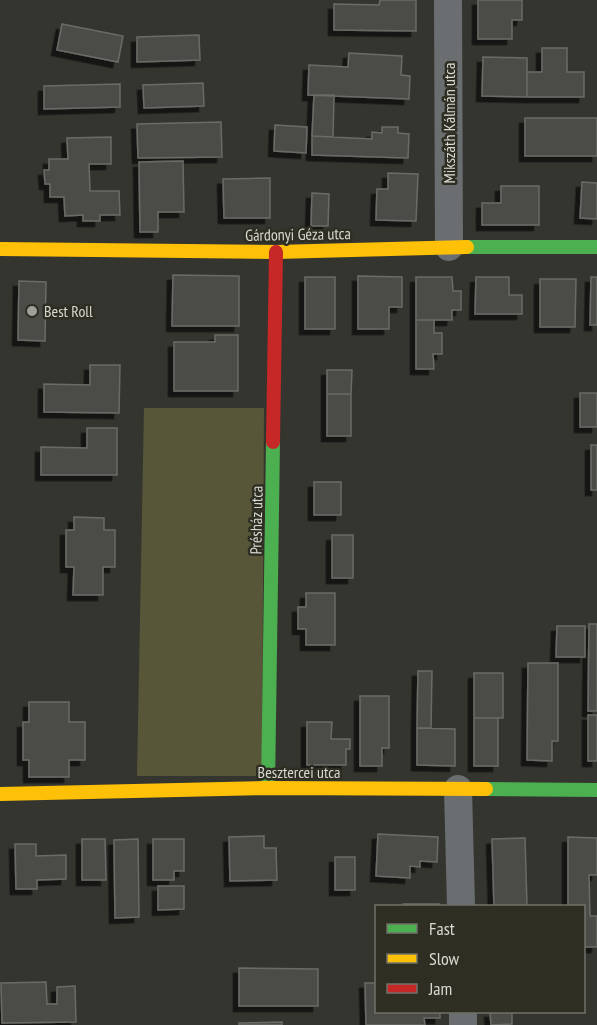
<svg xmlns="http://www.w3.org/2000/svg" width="597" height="1025" viewBox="0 0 597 1025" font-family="'PT Sans Narrow',sans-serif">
	<defs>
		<filter id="shadow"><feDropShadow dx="-5.5" dy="5.5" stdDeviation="0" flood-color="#0009"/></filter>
	</defs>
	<rect width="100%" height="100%" fill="#353530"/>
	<path fill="#575638" d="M144,408H264L262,776H137Z"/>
	<path fill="#4c4c47" stroke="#6b6b66" stroke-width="1.5" filter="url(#shadow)" d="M380,0H416V31L334,30V4L379,5Z
		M478,0H522V20H512V39H478Z
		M62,24L123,36L118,62L57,50Z
		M199,35L200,60L137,62V37Z
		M542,48H567V72H584V97H527V72H542Z
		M349,53L402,56L401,75L410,76L409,99L308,95L309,65L348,67Z
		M483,57L527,58V97L482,96Z
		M203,83L204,106L144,108L143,85Z
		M120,84V107L44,109V86Z
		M314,95H334L333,137L312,136Z
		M525,118H597V156H525Z
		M221,122L222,157L138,158L137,124Z
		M275,125L307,127L306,153L274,151Z
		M382,127H398V133L409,134L408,158L312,155V136L372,139V132L382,133Z
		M111,137V164H89L90,191H119L120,215H100V221H83V215L65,216L64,197H50V184H45L44,170H49V159H68L67,138Z
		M183,161L184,212H158V232H140L139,162Z
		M388,173L418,174L416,221L376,220L377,189H388Z
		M270,178V218H224L223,179Z
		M582,182L597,183V219L580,218Z
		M501,186H539V225H482V203H501Z
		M312,193L329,194L328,226H311Z
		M173,275L239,276V326H172Z
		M358,276L402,277V307H389V329H358Z
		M305,277H335V329H305Z
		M416,277H452L453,291H461V310H452V320H416Z
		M476,277H509V295H522V314H475Z
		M591,277H597V325H590Z
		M540,279H576L575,327H540Z
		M19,281L46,282L45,341L18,340Z
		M416,320H434V333H442V354H433L434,369H416Z
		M215,335H238V391H174V342H215Z
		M90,365H120L119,413L44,412V384L90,385Z
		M327,370H352L351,394H327Z
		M580,393H597V427H580Z
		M327,394H351V436H327Z
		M87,428H117V475H41V447L87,448Z
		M591,445H597V490H591Z
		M314,482H341V515H314Z
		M74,517L104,518V530H115V567H103V595H73L74,567H66V530H74Z
		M332,535H353V578H332Z
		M306,593H335V645H306V629H298V607H306Z
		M589,624H597V711H588Z
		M557,626H585V657H556Z
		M528,663H558V741H552V761L527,760Z
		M418,671H432L431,728H417Z
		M474,673H503V718H474Z
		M360,696H389V748H382V766H360Z
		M29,702H69V722H85V760H69V777H29V760H23V722H29Z
		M588,715H597V761H588Z
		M474,718H498V766H474Z
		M307,722H332L331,739H350V749H346V765H307Z
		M417,728L455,729V766L417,765Z
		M378,834L438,837L437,862L420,861V867L410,866V878L376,876Z
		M264,836V848H276L277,880L230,881L229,837Z
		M568,837L597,838V875H589L590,916H597V947H584V906H568Z
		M525,838L527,906H494L492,839Z
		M82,839H105L106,880H82Z
		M138,839L139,917L115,918L114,840Z
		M153,839H184V871H174V880H153Z
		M15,844H36V856L66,855V879L37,880V889H16Z
		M335,857H355V890H335Z
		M158,886H184V909L158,910Z
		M403,904H439V906H403Z
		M239,968L318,969V1006H239Z
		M46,982L47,1004H57V987L75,986L76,1022L2,1023L1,983Z
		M365,983H376V1012H440V1018H424L425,1025H366Z
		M490,1012H512V1024L491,1025Z
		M282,1022V1025H239V1023Z"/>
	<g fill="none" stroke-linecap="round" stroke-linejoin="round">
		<path stroke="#6b6e71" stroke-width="28" d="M448,0L449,247
			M458,789L461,906
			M463,1012V1025"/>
		<path stroke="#4caf50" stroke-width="14" d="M467,247H597
			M268,788L273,442
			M486,789L597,790"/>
		<path stroke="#ffc107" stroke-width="14" d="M0,249L276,252L467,247
			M0,794L268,788L486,789"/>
		<path stroke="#c62828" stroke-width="14" d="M273,442L276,252"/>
	</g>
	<circle fill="#a0a09a" stroke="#2e2e23" stroke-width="2" cx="32" cy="311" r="6"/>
	<g text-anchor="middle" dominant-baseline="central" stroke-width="5" stroke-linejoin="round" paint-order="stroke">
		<g font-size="16" fill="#d9d9d3" stroke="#2e2e23">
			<text transform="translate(449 123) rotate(-90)">Mikszáth Kálmán utca</text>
			<text transform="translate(298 234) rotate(-1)">Gárdonyi Géza utca</text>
			<text transform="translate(256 520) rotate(-89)">Présház utca</text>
			<text x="299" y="772">Besztercei utca</text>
		</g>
		<g font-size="16" fill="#d9d9d3" stroke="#2e2e23" text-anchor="start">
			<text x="44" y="311">Best Roll</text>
		</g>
	</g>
	<rect x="375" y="905" width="210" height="108" fill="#2e2e23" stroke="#727269" stroke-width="1.5"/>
	<rect x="387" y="924" width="30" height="9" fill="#4caf50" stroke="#727269" stroke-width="1.5"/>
	<text x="429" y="935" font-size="18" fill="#d9d9d3">Fast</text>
	<rect x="387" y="954" width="30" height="9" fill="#ffc107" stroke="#727269" stroke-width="1.5"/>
	<text x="429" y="965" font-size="18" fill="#d9d9d3">Slow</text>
	<rect x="387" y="984" width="30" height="9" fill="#c62828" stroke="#727269" stroke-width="1.5"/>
	<text x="429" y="995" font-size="18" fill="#d9d9d3">Jam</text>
</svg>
